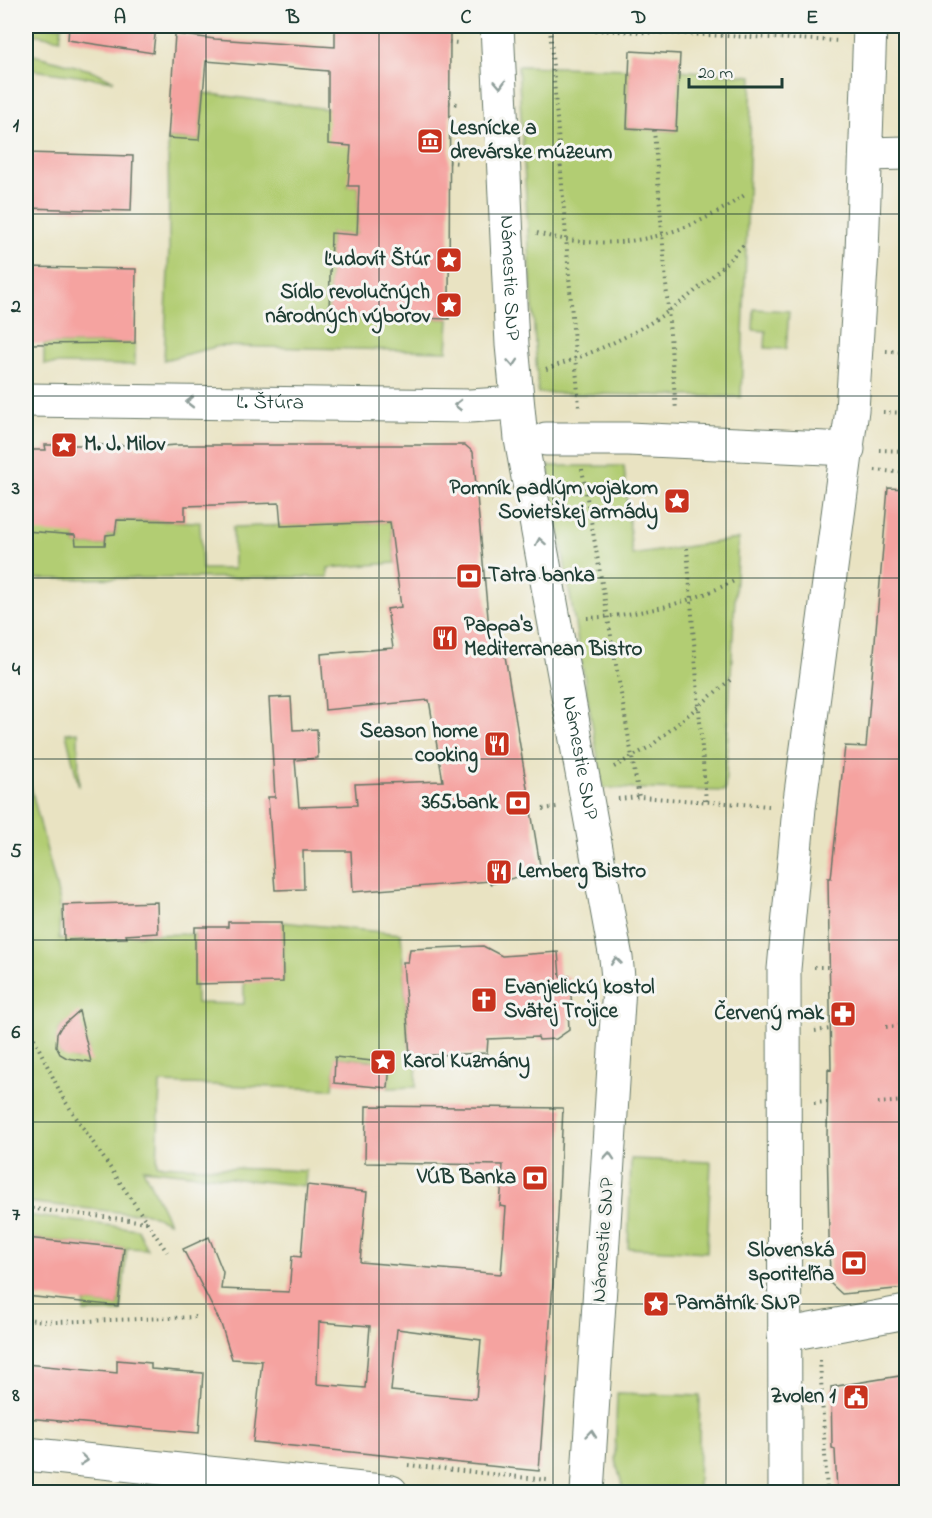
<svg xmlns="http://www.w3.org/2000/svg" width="932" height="1518" viewBox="0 0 932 1518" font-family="'Indie Flower',sans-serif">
	<rect width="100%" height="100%" fill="#f6f6f2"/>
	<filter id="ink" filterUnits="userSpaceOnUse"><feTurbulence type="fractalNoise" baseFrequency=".0167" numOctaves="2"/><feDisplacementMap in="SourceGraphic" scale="12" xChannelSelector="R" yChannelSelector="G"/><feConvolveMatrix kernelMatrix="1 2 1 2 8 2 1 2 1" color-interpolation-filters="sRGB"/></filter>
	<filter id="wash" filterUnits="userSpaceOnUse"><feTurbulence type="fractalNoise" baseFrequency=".008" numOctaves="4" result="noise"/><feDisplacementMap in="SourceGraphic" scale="24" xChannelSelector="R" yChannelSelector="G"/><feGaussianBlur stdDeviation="1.35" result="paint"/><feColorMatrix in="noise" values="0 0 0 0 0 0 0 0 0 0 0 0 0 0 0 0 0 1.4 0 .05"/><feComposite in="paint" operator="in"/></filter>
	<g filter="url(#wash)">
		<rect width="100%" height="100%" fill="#e9e3c2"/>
		<path fill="#b2cd73" stroke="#688554" stroke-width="1.5" fill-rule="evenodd" d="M26,26H62L60,39L26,33Z
			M26,53L94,71L114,81L26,69Z
			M518,66L629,69L627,128L676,131L679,70L752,76L741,397L538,393Z
			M203,93L328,109L369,147L348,186H359L357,235L331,233L329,315L449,319L447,351L219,346L164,360L169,248L168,138L199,140Z
			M754,309L789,311L786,349L765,348L766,331L753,330Z
			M135,343V365L44,364V344Z
			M548,466H624L632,555L738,539L725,791L603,788Z
			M26,519L65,520L75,535L76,545H105L106,535L115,534L117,520L200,522L202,569H234L233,527L390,522L395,563L328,568V577L28,579Z
			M78,732L79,787L66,733Z
			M26,768L60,902L59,939L93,940L94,936L117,935V939L126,938V935L195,934L196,1003L244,1004V982L283,981L282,922L401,934L409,1046L417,1047L416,1087L388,1088L390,1063L336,1057L333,1089L160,1083L157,1165L306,1171L305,1186L143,1169L169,1222L144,1212L127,1213L26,1202ZM74,1020L81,1022L89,1053L76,1060L60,1054C53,1039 57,1023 74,1020Z
			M631,1159L711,1162L707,1252L628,1248Z
			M26,1215L137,1229L147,1249L127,1248L121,1312H84L85,1302L118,1306L124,1248L26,1238Z
			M906,1331V1362L901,1363L899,1338Z
			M617,1393L700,1396L698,1492H624L615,1459Z"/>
		<g id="blocks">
			<path fill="#f5a3a0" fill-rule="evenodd" d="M69,26H156L153,53L68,40Z
				M335,26H450L449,319L329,315L331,233L357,235L359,186H348L351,146L328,144V71L206,61L199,140L168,138L175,34L215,39L335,47Z
				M630,51L680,54L676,131L627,128Z
				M26,153L133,156L131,211L26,208Z
				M26,267L136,269L135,343L26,344Z
				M45,445H135V448L177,445H465L473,452L490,639L502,638L541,871L490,884V881L353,892L351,851H303L304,889L275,890L268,797H275L269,698L291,697L293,730L317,729L318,758L295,760L299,807L357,805L355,784L443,781L429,700L325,710L321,654L393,648L387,609L401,607L390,522L281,526L279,503L185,506V521L117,520L115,534L106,535L105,545H76L75,535L26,531V450H46Z
				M888,488L906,489V1288L842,1294L830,1283L827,1138L828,1069L831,1070L828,878H831L845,746L866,747Z
				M157,902L158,933L126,935L127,938L64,940L63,905Z
				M228,922H282L283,982L195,984V927H228Z
				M483,946L502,956L558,952L560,977L569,976L572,1006L568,1007L569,1030L556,1039L539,1040L538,1037L488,1039L487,1053L410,1056L403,962H408L410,949Z
				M79,1011L91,1062L67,1058L60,1054L56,1046L57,1034L61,1027Z
				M335,1057L390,1063L388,1088L334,1083Z
				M366,1106L563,1108L558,1216L539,1471L253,1442L262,1361L232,1359L221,1324L183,1249L209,1237L223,1272L221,1289L289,1292L292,1256L301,1257L307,1185L367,1192L360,1262L501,1274L506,1207L500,1206L503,1165L365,1163ZM319,1322L370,1326L365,1388L317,1384ZM397,1329L481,1340L476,1399L391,1391Z
				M26,1238L124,1248L118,1306L26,1296Z
				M117,1360L151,1363V1369L203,1373L199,1433L26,1418V1364L117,1373Z
				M906,1375V1492H837L835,1449L832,1448L831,1387Z"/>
		</g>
	</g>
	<g filter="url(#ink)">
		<use href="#blocks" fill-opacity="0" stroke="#676" stroke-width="1.5"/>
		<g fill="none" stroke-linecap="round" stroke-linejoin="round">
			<defs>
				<g id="minor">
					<path id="s1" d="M497,26L512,345L521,439L616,958L619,987L587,1492"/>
					<path d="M867,154L906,153"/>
					<path id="s2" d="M26,400L470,406L516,403"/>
					<path d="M546,439H628L848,449"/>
					<path d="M784,1335L906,1312"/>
					<path d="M26,1454L391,1492"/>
					<path d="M785,1492L784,969L799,808L852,410L862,252L870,26"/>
				</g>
			</defs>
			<use href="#minor" stroke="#676" stroke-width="35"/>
			<path stroke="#676" stroke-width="4" stroke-dasharray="1.5 4.5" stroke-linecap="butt" d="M529,27L839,41
				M550,28L579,407
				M449,42L458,43
				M449,103L458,104
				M654,130L676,411
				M449,162L459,163
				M537,233C612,255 684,238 746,194
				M886,351L906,352
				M546,369C630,341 685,309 745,243
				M883,412L906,413
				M879,450L906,451
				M582,469L639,797
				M875,470L906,473
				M687,548L706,802
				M587,618C640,615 688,604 736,580
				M614,767L651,746L730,680
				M618,799L639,797L769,806
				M543,809L557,807
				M814,967H828
				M26,1022L63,1098L167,1252
				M886,1027L906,1025
				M815,1031L830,1029
				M814,1103L828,1102
				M878,1103L906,1101
				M26,1114L31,1038
				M26,1208L147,1222
				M26,1319L55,1322L197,1317
				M820,1360L827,1492
				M408,1465L547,1480"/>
			<use href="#minor" stroke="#fff" stroke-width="33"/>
		</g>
		<defs><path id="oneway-chevron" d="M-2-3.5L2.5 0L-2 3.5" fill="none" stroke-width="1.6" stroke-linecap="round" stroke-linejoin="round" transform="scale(1.5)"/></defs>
		<g stroke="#8f9e9a">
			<use href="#oneway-chevron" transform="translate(500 84) rotate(87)"/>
			<use href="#oneway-chevron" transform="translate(513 363) rotate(86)"/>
			<use href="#oneway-chevron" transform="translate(190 402) rotate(-180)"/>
			<use href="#oneway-chevron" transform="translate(458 405) rotate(-179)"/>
			<use href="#oneway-chevron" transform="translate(540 542) rotate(-100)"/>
			<use href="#oneway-chevron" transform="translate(616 961) rotate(-97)"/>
			<use href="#oneway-chevron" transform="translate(609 1156) rotate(-86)"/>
			<use href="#oneway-chevron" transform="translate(591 1434) rotate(-85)"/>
			<use href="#oneway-chevron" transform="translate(84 1460) rotate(6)"/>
		</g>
	</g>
	<path fill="none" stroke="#1f3d34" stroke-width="1.5" stroke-opacity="0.55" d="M206,26V1492M379,26V1492M553,26V1492M726,26V1492M26,214H906M26,396H906M26,578H906M26,759H906M26,940H906M26,1122H906M26,1304H906"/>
	<defs>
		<symbol id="museum-square" viewBox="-11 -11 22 22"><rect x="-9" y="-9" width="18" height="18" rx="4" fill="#c8321e" stroke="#f6f6f2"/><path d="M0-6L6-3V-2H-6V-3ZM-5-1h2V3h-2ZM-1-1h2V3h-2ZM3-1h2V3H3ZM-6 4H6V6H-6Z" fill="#fff"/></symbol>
		<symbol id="sight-square" viewBox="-11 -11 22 22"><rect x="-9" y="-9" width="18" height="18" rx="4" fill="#c8321e" stroke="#f6f6f2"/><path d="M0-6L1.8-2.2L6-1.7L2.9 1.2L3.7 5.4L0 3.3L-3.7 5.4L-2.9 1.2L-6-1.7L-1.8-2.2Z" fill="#fff"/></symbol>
		<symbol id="bank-square" viewBox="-11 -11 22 22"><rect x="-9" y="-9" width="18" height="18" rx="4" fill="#c8321e" stroke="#f6f6f2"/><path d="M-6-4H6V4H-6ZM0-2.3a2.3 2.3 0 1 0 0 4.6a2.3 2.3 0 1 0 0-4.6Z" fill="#fff"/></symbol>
		<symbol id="restaurant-square" viewBox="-11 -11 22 22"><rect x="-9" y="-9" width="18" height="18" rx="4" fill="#c8321e" stroke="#f6f6f2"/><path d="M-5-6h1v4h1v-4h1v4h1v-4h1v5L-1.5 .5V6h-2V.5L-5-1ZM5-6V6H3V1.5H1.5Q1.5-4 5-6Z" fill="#fff"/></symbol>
		<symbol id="church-square" viewBox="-11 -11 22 22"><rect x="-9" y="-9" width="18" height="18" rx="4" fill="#c8321e" stroke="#f6f6f2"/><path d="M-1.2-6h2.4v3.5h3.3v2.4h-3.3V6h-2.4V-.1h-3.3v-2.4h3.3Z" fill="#fff"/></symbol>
		<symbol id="pharmacy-square" viewBox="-11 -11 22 22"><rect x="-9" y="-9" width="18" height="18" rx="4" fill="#c8321e" stroke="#f6f6f2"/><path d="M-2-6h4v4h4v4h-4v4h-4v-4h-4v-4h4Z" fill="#fff"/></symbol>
		<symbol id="civic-square" viewBox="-11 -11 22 22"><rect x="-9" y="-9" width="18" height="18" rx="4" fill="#c8321e" stroke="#f6f6f2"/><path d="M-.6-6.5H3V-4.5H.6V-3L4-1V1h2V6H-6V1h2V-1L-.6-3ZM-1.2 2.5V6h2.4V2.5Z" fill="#fff"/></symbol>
	</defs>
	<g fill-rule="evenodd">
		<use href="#museum-square" x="415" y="126" width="30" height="30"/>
		<use href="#sight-square" x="434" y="245" width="30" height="30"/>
		<use href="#sight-square" x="434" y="290" width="30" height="30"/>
		<use href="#sight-square" x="49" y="430" width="30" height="30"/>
		<use href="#sight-square" x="662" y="486" width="30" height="30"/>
		<use href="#bank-square" x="454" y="561" width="30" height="30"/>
		<use href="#restaurant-square" x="430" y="623" width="30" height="30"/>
		<use href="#restaurant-square" x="482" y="729" width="30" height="30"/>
		<use href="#bank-square" x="503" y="788" width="30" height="30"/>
		<use href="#restaurant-square" x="484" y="857" width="30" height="30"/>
		<use href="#church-square" x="469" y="985" width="30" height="30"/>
		<use href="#pharmacy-square" x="828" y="999" width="30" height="30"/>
		<use href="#sight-square" x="368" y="1047" width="30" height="30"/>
		<use href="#bank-square" x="520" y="1163" width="30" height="30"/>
		<use href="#bank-square" x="839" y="1248" width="30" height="30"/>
		<use href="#sight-square" x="641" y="1289" width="30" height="30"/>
		<use href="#civic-square" x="841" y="1382" width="30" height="30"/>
	</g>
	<g text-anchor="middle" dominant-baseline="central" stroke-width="6" stroke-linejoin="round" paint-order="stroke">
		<g font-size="21" font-weight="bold" fill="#1f3d34" stroke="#f6f6f2" text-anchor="end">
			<text x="450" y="129" text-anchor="start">Lesnícke a<tspan x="450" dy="24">drevárske múzeum</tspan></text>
			<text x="430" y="260">Ľudovít Štúr</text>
			<text x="430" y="293">Sídlo revolučných<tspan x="430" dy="24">národných výborov</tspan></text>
			<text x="84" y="445" text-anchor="start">M. J. Milov</text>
			<text x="658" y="489">Pomník padlým vojakom<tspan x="658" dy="24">Sovietskej armády</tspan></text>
			<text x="488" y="576" text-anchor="start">Tatra banka</text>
			<text x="464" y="626" text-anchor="start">Pappa's<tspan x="464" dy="24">Mediterranean Bistro</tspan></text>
			<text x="478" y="732">Season home<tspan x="478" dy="24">cooking</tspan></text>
			<text x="498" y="803">365.bank</text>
			<text x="518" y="872" text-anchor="start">Lemberg Bistro</text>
			<text x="504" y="988" text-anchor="start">Evanjelický kostol<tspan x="504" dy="24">Svätej Trojice</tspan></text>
			<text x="824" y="1014">Červený mak</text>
			<text x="403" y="1062" text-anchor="start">Karol Kuzmány</text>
			<text x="516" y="1178">VÚB Banka</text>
			<text x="834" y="1251">Slovenská<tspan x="834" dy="24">sporiteľňa</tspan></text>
			<text x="676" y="1304" text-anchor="start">Pamätník SNP</text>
			<text x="836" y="1397">Zvolen 1</text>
		</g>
		<g font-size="21" fill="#1f3d34" stroke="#f6f6f2">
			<text stroke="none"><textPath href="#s1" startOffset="252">Námestie SNP</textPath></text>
			<text stroke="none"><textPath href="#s2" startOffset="244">Ľ. Štúra</textPath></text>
			<text stroke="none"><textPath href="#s1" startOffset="738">Námestie SNP</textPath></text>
			<text transform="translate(604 1240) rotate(-86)">Námestie SNP</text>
		</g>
	</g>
	<rect width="932" height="1518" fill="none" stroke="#f6f6f2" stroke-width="66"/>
	<path d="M689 78v9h93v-9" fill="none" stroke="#1f3d34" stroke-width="3"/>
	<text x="698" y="78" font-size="18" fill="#1f3d34" stroke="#f6f6f2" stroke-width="4.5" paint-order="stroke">20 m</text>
	<rect x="33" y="33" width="866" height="1452" fill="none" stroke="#1f3d34" stroke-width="2"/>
	<g font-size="20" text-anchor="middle" font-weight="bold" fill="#1f3d34">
		<text x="120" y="23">A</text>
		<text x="293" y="23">B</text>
		<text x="466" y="23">C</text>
		<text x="639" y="23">D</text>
		<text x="812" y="23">E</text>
		<text x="16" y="131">1</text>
		<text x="16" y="312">2</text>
		<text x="16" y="494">3</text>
		<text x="16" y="675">4</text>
		<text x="16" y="857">5</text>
		<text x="16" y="1038">6</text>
		<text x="16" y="1220">7</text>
		<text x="16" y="1401">8</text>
	</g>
</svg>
